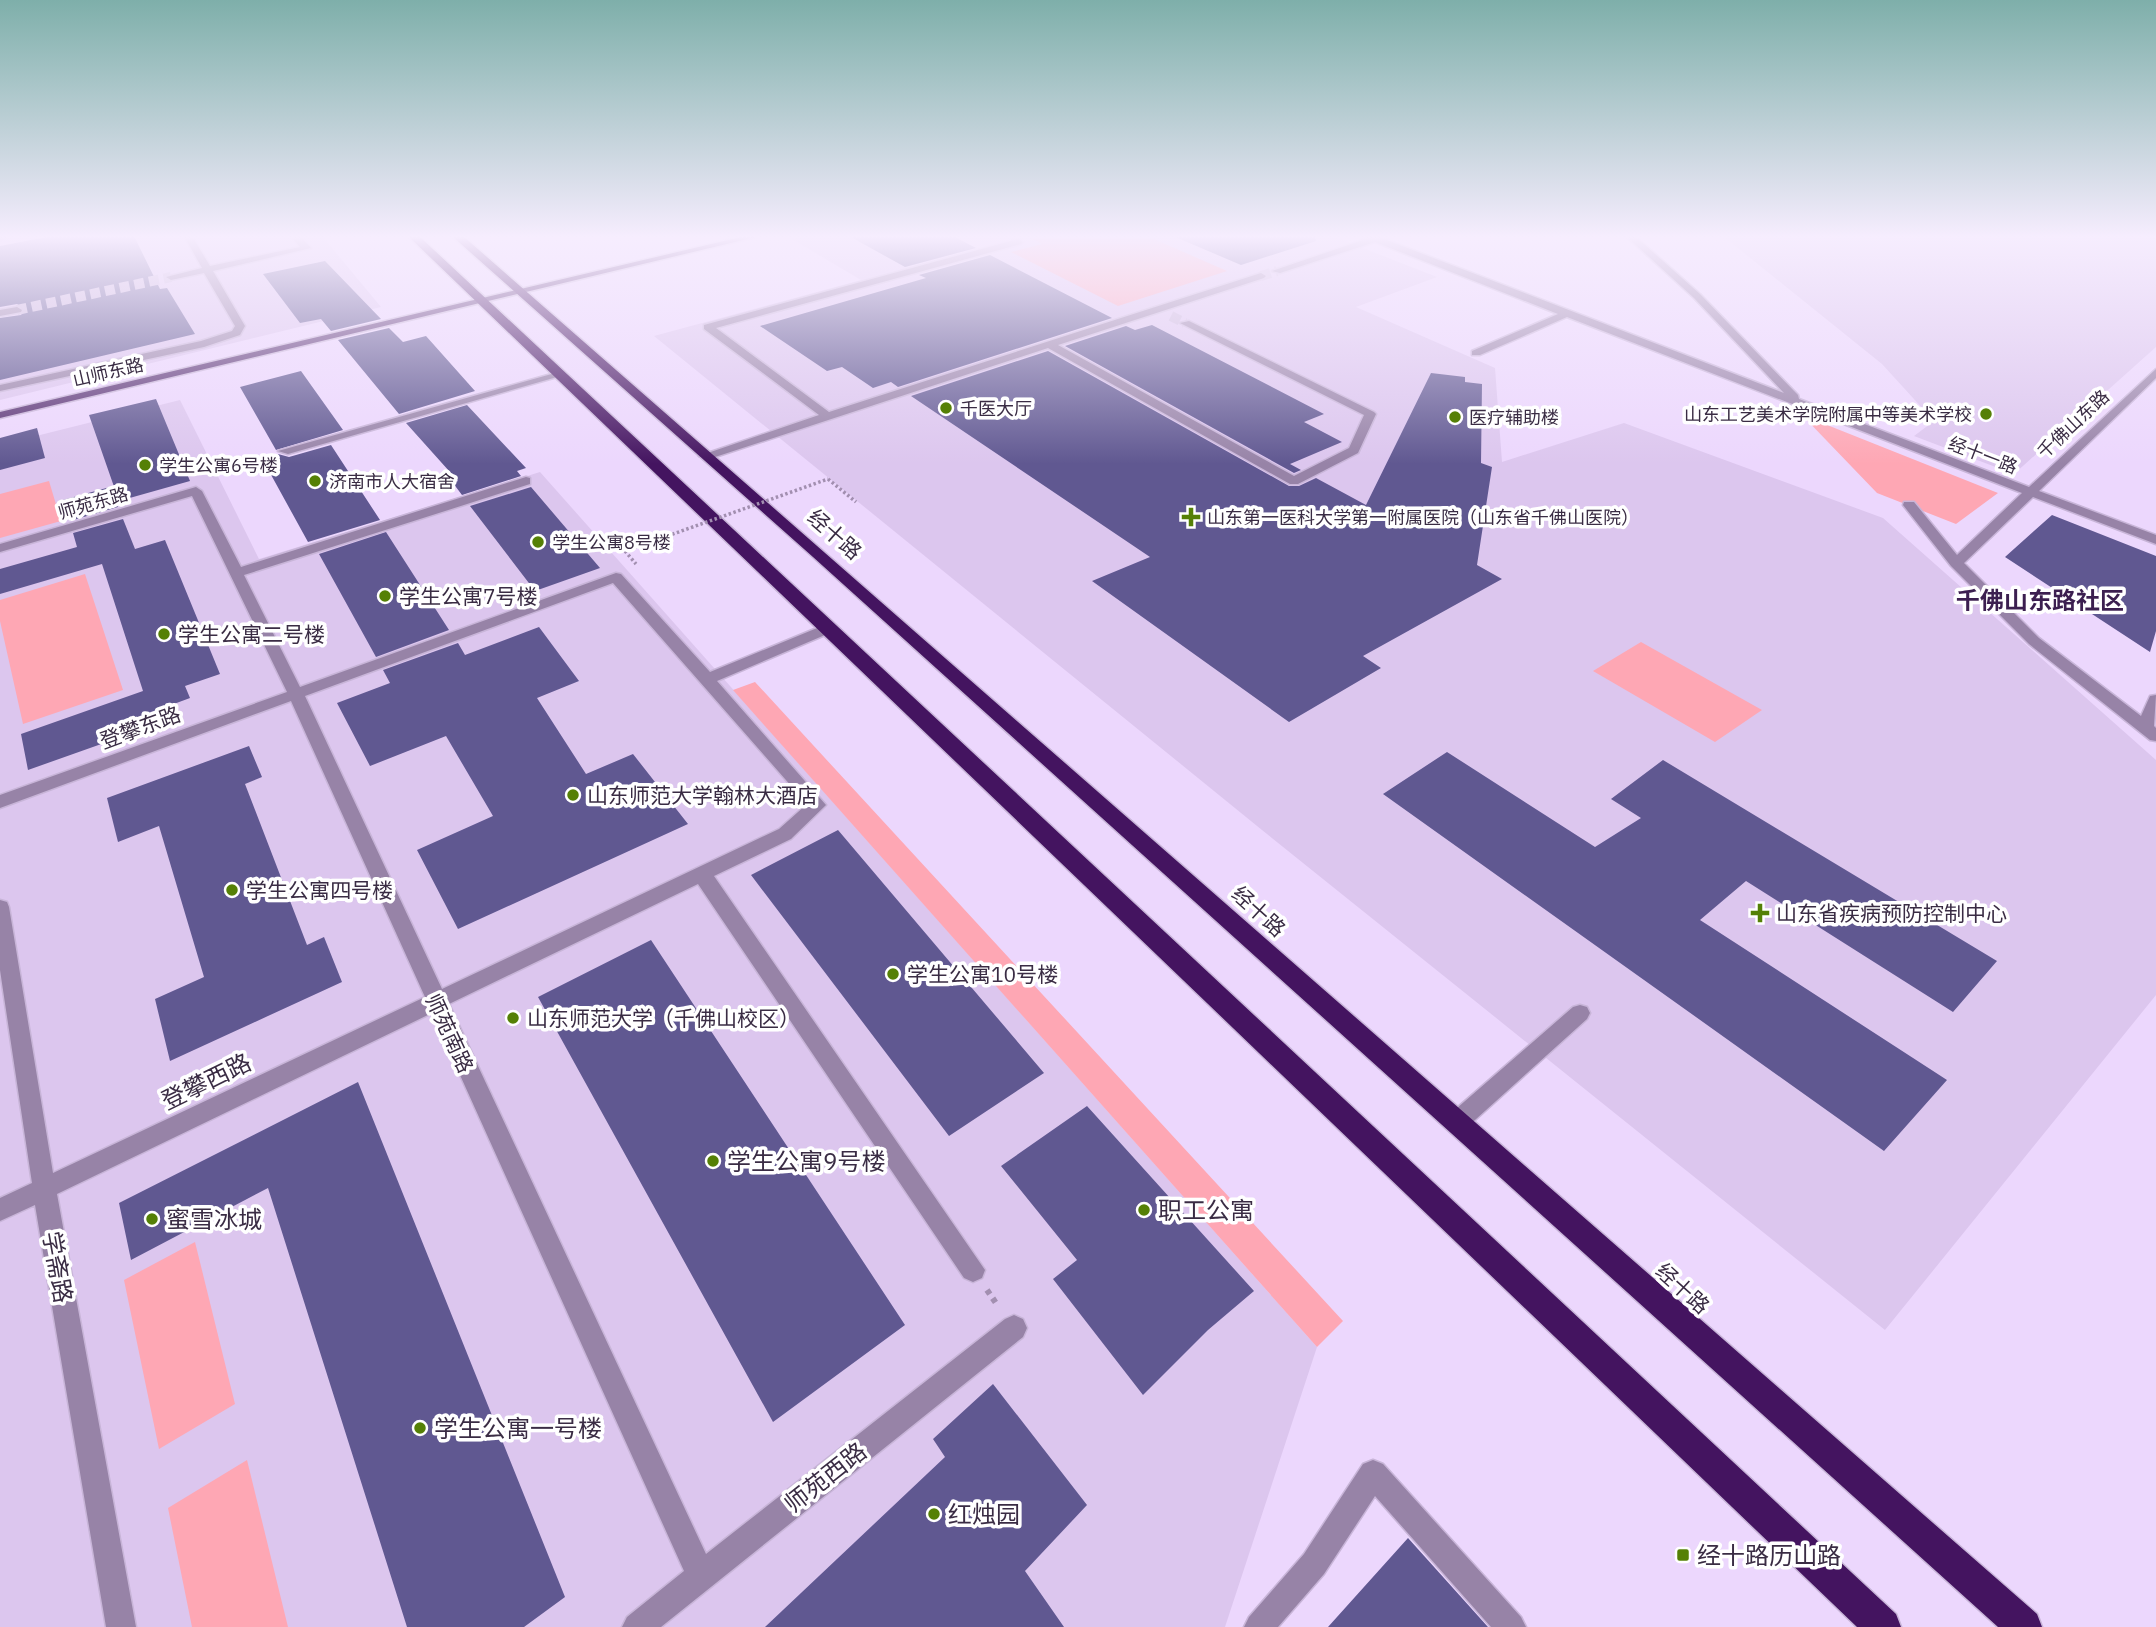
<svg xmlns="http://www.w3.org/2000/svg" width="2156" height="1627" viewBox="0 0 2156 1627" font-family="'IBM Plex Sans','Noto Sans SC',sans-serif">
	<rect width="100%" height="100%" fill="#ecd7fd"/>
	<path fill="#dcc6ee" d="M0,236H322L381,307L0,400Z
		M805,236H1332L1437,277L1356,307L1495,368L1502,462L1624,423L1883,518L2156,760V995L1885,1330L1262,830L654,336L861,280L792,239Z
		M1723,236H2156V347L2014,474L1914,436L1934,421L1882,364Z
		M180,400L259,559L540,472L1317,1347L1225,1627H0V445Z"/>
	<path fill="#fea7b4" d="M1027,236H1147L1227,271L1118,306L1011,252L1042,244Z
		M1802,415L1998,493L1956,524L1877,493Z
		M49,481L61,521L0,538V494Z
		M85,574L123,690L23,724L0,621V600Z
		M1641,642L1762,710L1715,742L1593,671Z
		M755,682L1343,1321L1317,1347L733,690Z
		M195,1242L235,1404L159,1449L124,1280Z
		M247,1460L288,1627H192L168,1508Z"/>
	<path fill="#605891" d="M52,236H134L160,289L167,288L195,334L0,380V318L21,315L25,309L17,304L0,307V246Z
		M849,236H953L976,248L905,267Z
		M1173,236H1315L1316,241L1241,265Z
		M990,255L1112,318L898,387L891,382L873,388L842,367L827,371L760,326L926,278L919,275Z
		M325,261L381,319L331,331L321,319L300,323L263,274Z
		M1152,325L1324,414L1304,422L1342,442L1290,464L1301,470L1294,473L1065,346L1126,326L1135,330Z
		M389,328L403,342L426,336L475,391L399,414L338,340Z
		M1048,351L1289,486H1299L1316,478L1366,505L1431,373L1465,377V382L1482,384L1481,463L1492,467L1477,565L1502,579L1363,656L1381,668L1289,722L1092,581L1150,557L911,396Z
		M301,371L343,430L276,450L240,387Z
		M156,399L190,481L119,501L89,415Z
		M467,405L526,468L517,471L521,476L462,495L453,483L458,481L406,423Z
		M37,428L45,458L0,470V438Z
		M331,445L380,520L308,542L264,462L280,458L278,454L289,457Z
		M110,487L118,507L70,521L63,500Z
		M531,487L600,568L535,591L470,506Z
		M2052,515L2156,556V631L2150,652L2005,557Z
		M123,519L135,549L165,540L220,674L185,686L190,698L163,708L169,720L28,770L21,734L143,691L102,564L0,594V569L77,547L73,533Z
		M386,532L449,630L376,657L319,554Z
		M539,627L579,681L537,698L586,774L633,754L688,824L458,929L417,850L493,816L446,736L370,766L337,703L390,683L383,670L458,643L465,655Z
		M249,746L262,777L245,784L307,945L324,937L342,982L170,1061L155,999L204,977L159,826L118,842L107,798Z
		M1447,752L1595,847L1641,818L1611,799L1663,760L1997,961L1953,1012L1746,881L1700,920L1947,1080L1884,1151L1383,794Z
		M838,830L1044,1073L949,1136L751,875Z
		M651,940L905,1325L773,1422L538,997Z
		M358,1082L565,1597L524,1627H407L268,1188L131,1260L119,1203Z
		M1087,1106L1254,1291L1208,1330L1143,1395L1053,1279L1077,1260L1001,1166Z
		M993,1384L1087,1505L1025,1571L1064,1627H765L945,1457L933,1439Z
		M1408,1538L1488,1627H1328Z"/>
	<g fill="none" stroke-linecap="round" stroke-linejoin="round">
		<path stroke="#c8b5d8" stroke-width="10" stroke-dasharray="10 5" stroke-linecap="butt" d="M1261,276L1277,271
			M17,310L171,277
			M1171,316L1185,323"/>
		<defs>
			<path id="minor" d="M0,236H11L0,240Z
				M184,236H192L210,266L300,247L291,236H300L311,248L213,271L245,326L240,335L204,347L0,391V385L201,341L232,331L235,326L204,273L171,280L166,277L202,268Z
				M1362,236L1379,237L1784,393L1694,298L1626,236H1635L1700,294L1798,395L1799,399L2029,487L2156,369V378L2039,491L2156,535V544L2033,497L1964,563L2039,638L2141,716L2150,696L2156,695L2154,726L2156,728V741L2150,740L2029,644L1951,566L1903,505L1904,502H1914L1957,555L2022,493L1567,317L1480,355H1472V351L1558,314L1375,242L1280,273L1272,271L1366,239Z
				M1018,239L1023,242L1021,244L716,328L829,412L1261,273L1266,276L1264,278L1058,345L1294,476L1349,448L1364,415L1180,323L1189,321L1374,412L1376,414L1358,453L1298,484H1290L1048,348L709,459L699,456L819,415L704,329V325Z
				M17,307L22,310L21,312L0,316V310Z
				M555,373L564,375L288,454L278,451Z
				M526,477L530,478V484L244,575L300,687L616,573L621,574L710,672L822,626H832L834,629L832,632L717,681L826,805L791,839L714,876L985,1270L982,1278L973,1282L964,1278L698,884L449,1004L706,1554L1005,1319L1014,1315L1023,1319L1027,1328L1023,1337L661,1627H622L627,1617L684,1571L432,1013L57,1194L136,1627H106L35,1205L0,1221V1198L32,1183L0,970V900L7,902L9,907L53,1173L425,997L291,701L0,808V795L287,692L192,496L0,552V544L196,487L202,491L241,567ZM613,583L807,804L779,829L442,989L305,696Z
				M1580,1005L1587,1007L1590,1013L1587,1019L1465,1129L1457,1132L1449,1129L1446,1122L1449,1115L1573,1007Z
				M1373,1460L1383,1464L1521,1617L1526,1627H1491L1375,1496L1324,1574L1278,1627H1244L1249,1617L1304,1554L1363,1464Z"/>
			<path id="major" d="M745,236H760L0,418V412Z"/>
			<path id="highway" d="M408,236H419L1896,1614L1901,1627H1857Z
				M452,236H463L2037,1614L2042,1627H1998L813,557Z"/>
		</defs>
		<use href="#minor" stroke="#c8b5d8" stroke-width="3"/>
		<use href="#major" stroke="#c8b5d8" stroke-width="3"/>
		<use href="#highway" stroke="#c8b5d8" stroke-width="3"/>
		<path stroke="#a28fb0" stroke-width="3.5" stroke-dasharray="2.5 2.5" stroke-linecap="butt" d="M828,479L856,502
			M625,551L636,564"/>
		<path stroke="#a28fb0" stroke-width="6" stroke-dasharray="5 5" stroke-linecap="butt" d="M987,1290L998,1306"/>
		<use href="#minor" fill="#9783a7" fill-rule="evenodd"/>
		<use href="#major" fill="#5a3474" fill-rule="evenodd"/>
		<use href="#highway" fill="#441460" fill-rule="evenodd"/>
		<path stroke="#a28fb0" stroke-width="3.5" stroke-dasharray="2.5 2.5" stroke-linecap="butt" d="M625,551L828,479"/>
	</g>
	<linearGradient id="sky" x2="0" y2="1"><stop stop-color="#7eafaa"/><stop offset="0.51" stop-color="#f6edfe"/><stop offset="1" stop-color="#f6edfe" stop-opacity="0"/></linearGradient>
	<rect width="2156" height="464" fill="url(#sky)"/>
	<g fill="#558006" stroke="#fff" stroke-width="2.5">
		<circle cx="946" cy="408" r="7"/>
		<circle cx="1986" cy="414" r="7"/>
		<circle cx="1455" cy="417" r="7"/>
		<circle cx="145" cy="465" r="7"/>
		<circle cx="315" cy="481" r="7"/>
		<path d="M1187.5 506.5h7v7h7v7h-7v7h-7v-7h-7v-7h7z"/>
		<circle cx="538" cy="542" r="7"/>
		<circle cx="385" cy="596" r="7"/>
		<circle cx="164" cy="634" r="7"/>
		<circle cx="573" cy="795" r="7"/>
		<circle cx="232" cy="890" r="7"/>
		<path d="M1756.5 902.5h7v7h7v7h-7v7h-7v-7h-7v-7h7z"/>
		<circle cx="893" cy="974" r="7"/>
		<circle cx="513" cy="1018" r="7"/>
		<circle cx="713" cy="1161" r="7"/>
		<circle cx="1144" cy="1210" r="7"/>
		<circle cx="152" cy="1219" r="7"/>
		<circle cx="420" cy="1428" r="7"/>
		<circle cx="934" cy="1514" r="7"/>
		<rect x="1676" y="1548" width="14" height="14" rx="3.5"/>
	</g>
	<g text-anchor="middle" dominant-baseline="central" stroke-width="7" stroke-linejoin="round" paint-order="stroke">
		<g font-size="18" fill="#3a2c44" stroke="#fff">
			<text transform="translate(108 372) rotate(-13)">山师东路</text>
			<text transform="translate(2073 424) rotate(-43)">千佛山东路</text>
			<text transform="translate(1983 455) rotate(21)">经十一路</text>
			<text transform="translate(93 503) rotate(-16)">师苑东路</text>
		</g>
		<g font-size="18" fill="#3a2c44" stroke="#fff" text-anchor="start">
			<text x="960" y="408">千医大厅</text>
			<text x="1972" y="414" text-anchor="end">山东工艺美术学院附属中等美术学校</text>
			<text x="1469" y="417">医疗辅助楼</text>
			<text x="159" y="465">学生公寓6号楼</text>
			<text x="329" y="481">济南市人大宿舍</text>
			<text x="1207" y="517">山东第一医科大学第一附属医院（山东省千佛山医院）</text>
			<text x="552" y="542">学生公寓8号楼</text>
		</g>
		<g font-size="21" fill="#3a2c44" stroke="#fff">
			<text transform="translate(835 534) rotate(41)">经十路</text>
			<text transform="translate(140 727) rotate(-20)">登攀东路</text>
			<text transform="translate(1259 911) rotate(42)">经十路</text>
			<text transform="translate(450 1033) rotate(65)">师苑南路</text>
			<text transform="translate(1683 1288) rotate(42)">经十路</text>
		</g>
		<g font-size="21" fill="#3a2c44" stroke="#fff" text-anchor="start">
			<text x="399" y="596">学生公寓7号楼</text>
			<text x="178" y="634">学生公寓二号楼</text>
			<text x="587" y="795">山东师范大学翰林大酒店</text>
			<text x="246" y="890">学生公寓四号楼</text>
			<text x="1776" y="913">山东省疾病预防控制中心</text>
			<text x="907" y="974">学生公寓10号楼</text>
			<text x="527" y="1018">山东师范大学（千佛山校区）</text>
		</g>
		<g font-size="24" font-weight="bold" fill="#3c1f50" stroke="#fff">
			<text x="2040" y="600">千佛山东路社区</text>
		</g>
		<g font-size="24" fill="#3a2c44" stroke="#fff">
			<text transform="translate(206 1081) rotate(-26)">登攀西路</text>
			<text transform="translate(58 1267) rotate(80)">学斋路</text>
			<text transform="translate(825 1477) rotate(-38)">师苑西路</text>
		</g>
		<g font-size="24" fill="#3a2c44" stroke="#fff" text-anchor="start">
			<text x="727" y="1161">学生公寓9号楼</text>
			<text x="1158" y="1210">职工公寓</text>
			<text x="166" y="1219">蜜雪冰城</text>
			<text x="434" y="1428">学生公寓一号楼</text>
			<text x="948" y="1514">红烛园</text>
			<text x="1697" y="1555">经十路历山路</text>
		</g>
	</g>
</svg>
